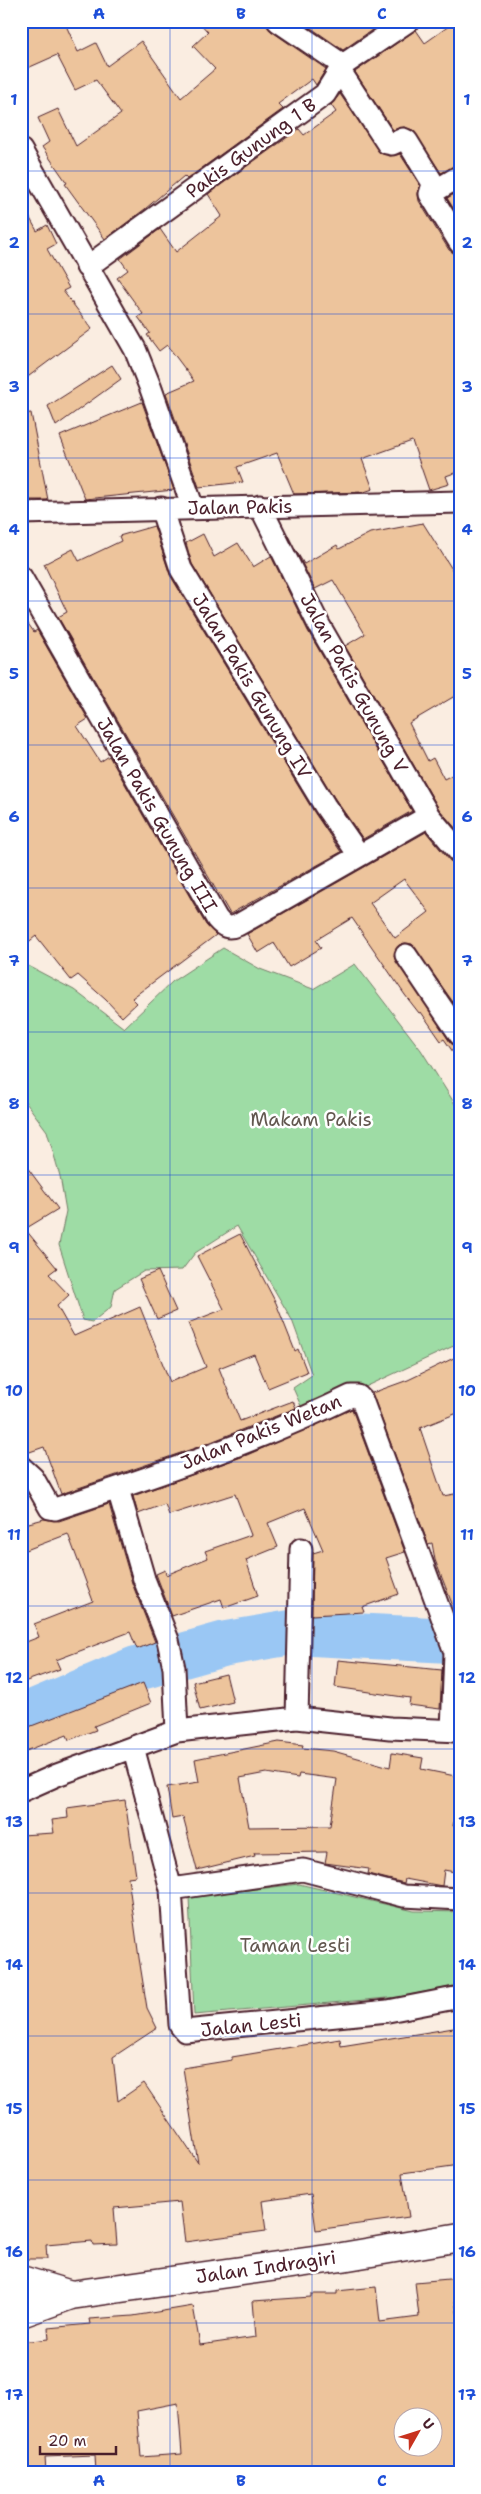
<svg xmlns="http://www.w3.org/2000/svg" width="481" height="2494" viewBox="0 0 481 2494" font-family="'Shantell Sans',sans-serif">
	<rect width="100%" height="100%" fill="#faede1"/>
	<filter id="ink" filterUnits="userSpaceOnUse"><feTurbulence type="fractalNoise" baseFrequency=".02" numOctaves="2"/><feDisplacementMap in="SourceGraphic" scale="10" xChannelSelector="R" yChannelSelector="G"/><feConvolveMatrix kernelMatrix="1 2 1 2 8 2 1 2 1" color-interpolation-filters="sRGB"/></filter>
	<g filter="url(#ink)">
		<path fill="#9edca5" stroke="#747e68" d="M223,948L260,969L313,989L355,964L421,1050L460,1112V1343L305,1415L293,1388L312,1375L292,1320L237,1226L195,1253L182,1270L144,1271L115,1289L111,1307L92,1322L83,1320L59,1245L66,1211L60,1176L47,1131L21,1096V962L74,990L124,1028L173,981Z
			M299,1884L414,1911L460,1912V1985L399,1997L194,2015L189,1897Z"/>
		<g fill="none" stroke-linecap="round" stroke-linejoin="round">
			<path stroke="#9ac7f4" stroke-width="45" d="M302,1633L460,1641
				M21,1717L135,1669L224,1644L294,1632"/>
		</g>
		<path fill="#edc49c" stroke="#4a1f2b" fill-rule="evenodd" d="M21,21H64L78,52L96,43L107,66L141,41L181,98L215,69L193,46L208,32L198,21H266L271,31L326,69L316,85L312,79L278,104L283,109L187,179L184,176L145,209L105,239L65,184L67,183L42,147L49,142L38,118L58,109L76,146L121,114L96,80L75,90L57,55L21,71Z
			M301,21H385L343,50Z
			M456,21H460V164L441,173L413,130L404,127L393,130L355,72L416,30L425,43Z
			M340,94L380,153L390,156L400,154L420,185L418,194L419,201L449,250L460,255V471L446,476L449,484L429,490L412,441L362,459L373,489L364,492L294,494L277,453L237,467L243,482L199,487L166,393L194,381L167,345L159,351L147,335L150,333L138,317L143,314L117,278L128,270L120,259L160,229L176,252L222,216L208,194L299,129L304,135L336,112L331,105Z
			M460,191V219L447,198Z
			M21,202L37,231L47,225L56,244L47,249L69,288L63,291L92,329L21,382Z
			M112,365L121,379L56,426L48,406Z
			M142,402L174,490L85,499L60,436Z
			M31,413L48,500H25L21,484V414Z
			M423,523L460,582V693L409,723L428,761L433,758L444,779L460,771L458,831L439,809L345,646L365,634L333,580L315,589L295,549L304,564L337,545L339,549L370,533Z
			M154,526L170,575L314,812L341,852L230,914L58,617L67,612L44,564L73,549L79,561L121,541L119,536Z
			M203,534L214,557L238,543L253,567L271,556L308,631L412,811L363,839L335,799L192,564L186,543Z
			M21,614L34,632L37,630L88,719L77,726L100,762L109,756L206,925L216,935L132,998L137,1003L122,1017L106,1000L78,975L71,980L36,936L21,948Z
			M426,832L450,861L460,865V1012L412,944L405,943L399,945L394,956L450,1042L460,1047V1062L444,1039L441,1041L421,1012L419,1013L405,995L352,918L316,940L321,948L289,967L274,943L258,953L247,934ZM404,879L429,912L395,938L370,903Z
			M21,1159L58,1209L25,1229L57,1268L49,1274L69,1295L57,1306L74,1336L140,1307L170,1382L206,1367L188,1323L224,1309L197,1256L240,1234L276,1303L295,1351L298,1349L307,1372L268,1388L254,1354L219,1368L240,1421L293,1401L296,1408L201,1446L61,1494L44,1447L21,1455Z
			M158,1271L176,1311L157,1319L139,1279Z
			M460,1355V1412L420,1428L443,1496L460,1493V1619H458L435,1560L432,1543L428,1544L372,1393L408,1380Z
			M352,1409L405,1552L386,1558L399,1594L362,1607L364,1612L312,1615L313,1553L323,1550L305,1508L268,1523L278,1547L246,1560L258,1596L224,1608L221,1599L172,1616L156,1574L165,1570L166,1575L208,1558L205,1551L251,1535L235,1494L169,1515L165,1504L138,1514L133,1496L247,1455Z
			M109,1504L132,1583L155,1642L137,1649L130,1632L56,1660L60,1669L21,1683V1644L39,1637L34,1624L93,1601L68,1534L21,1552V1525L44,1519L59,1521Z
			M338,1660L442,1670L440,1709L409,1705L410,1698L335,1687Z
			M226,1674L233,1702L200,1710L193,1682Z
			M143,1683L151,1703L94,1726L96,1730L69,1740L67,1735L21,1753V1730Z
			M279,1742L303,1745L302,1748L333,1751L390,1767L392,1753L423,1758L421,1769L460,1777V1790L453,1826L460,1827V1873L444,1870L442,1886L405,1879L404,1883L368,1874L369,1869L325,1863L327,1852L254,1853L255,1856L197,1870L183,1817L172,1819L167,1787L199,1782L195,1759ZM266,1773L298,1778L299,1774L337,1779L330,1826L249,1827L240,1778Z
			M125,1800L136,1876L128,1877L139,1958L147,2008L157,2028L113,2057L118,2101L144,2083L198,2163L183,2068L232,2060V2057L340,2039L341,2046L460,2027V2165L402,2173L409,2217L316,2230L311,2194L262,2201L266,2231L185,2242L180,2202L114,2208L117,2244L93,2245L92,2241L46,2245L47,2259H21V1835L54,1833L52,1820L68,1818L67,1808Z
			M460,2278V2300L455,2301L460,2327V2473H96L95,2455L45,2457L46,2473H22L21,2342L49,2339L48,2328L90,2324L89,2319L133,2316L193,2306L200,2345L256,2337L253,2301L311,2297V2294H337V2291L376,2287L380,2322L419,2317L415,2282ZM178,2403L182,2454L141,2457L137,2411ZM404,2416H434V2446H404Z"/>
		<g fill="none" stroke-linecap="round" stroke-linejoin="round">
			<defs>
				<path id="minor" d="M278,21L343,65
					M340,71L387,143L392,144L403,139L407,141L431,180L433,184L430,194L460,243
					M21,150L135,349L151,389L193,508
					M430,194L460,176
					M87,267L325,94L343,65L408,21
					M260,506L319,625L429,816L460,853
					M161,508L181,569L325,806L359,855
					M21,513L460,502
					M21,577L217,919C224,927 228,929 238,925L429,816
					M406,955L460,1035
					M21,1467L33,1478L50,1508L55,1509C155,1476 257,1442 351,1396H358L362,1400L455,1652L452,1731
					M118,1489L144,1579L168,1640L174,1668L177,1731
					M297,1718L301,1549
					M133,1747L171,1889L180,2025L185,2031L388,2011L460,1997
					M21,1791L57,1775L177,1731L297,1718L390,1728L460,1731
					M171,1889L303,1870L404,1896L460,1899"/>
				<path id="tertiary" d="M21,2280L71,2295
					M21,2313L71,2295L342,2257L460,2237"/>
			</defs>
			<use href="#minor" stroke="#4a1f2b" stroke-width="25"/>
			<use href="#tertiary" stroke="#4a1f2b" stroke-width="31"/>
			<use href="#minor" stroke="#fff" stroke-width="21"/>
			<use href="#tertiary" stroke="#fff" stroke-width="28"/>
		</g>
	</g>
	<path fill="none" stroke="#1d4ed8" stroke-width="1" stroke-opacity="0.55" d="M170,21V2473M312,21V2473M21,171H460M21,314H460M21,458H460M21,601H460M21,745H460M21,888H460M21,1032H460M21,1175H460M21,1319H460M21,1462H460M21,1606H460M21,1749H460M21,1893H460M21,2036H460M21,2180H460M21,2323H460"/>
	<g text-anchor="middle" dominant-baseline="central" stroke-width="5" stroke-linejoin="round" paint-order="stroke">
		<g font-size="19" fill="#4a1f2b" stroke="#fff">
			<text transform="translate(251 148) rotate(-36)">Pakis Gunung 1 B</text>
			<text transform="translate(240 507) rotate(-1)">Jalan Pakis</text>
			<text transform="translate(354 683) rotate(61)">Jalan Pakis Gunung V</text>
			<text transform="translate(252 686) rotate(59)">Jalan Pakis Gunung IV</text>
			<text transform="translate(157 815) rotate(60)">Jalan Pakis Gunung III</text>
			<text transform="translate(261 1432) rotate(-22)">Jalan Pakis Wetan</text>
			<text transform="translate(251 2025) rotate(-6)">Jalan Lesti</text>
			<text transform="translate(266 2267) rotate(-8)">Jalan Indragiri</text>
		</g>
		<g font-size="19" fill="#635850" stroke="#fff">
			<text x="311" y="1119">Makam Pakis</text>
			<text x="295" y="1945">Taman Lesti</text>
		</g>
	</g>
	<rect width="481" height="2494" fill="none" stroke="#fff" stroke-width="55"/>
	<g transform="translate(418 2432) rotate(51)"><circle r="24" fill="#ffffff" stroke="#b7a5aa"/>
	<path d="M0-4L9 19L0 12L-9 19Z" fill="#c8321e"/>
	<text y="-8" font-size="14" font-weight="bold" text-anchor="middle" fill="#4a1f2b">U</text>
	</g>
	<path d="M40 2446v8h76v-8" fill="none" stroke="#4a1f2b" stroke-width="2.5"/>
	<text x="48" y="2446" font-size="15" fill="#4a1f2b" stroke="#ffffff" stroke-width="4" paint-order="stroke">20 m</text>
	<rect x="28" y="28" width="426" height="2438" fill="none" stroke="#1d4ed8" stroke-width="2"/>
	<g font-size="16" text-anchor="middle" font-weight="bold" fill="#1d4ed8">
		<text x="99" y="19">A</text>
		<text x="241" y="19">B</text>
		<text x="382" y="19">C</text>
		<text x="14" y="105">1</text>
		<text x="467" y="105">1</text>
		<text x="14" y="248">2</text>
		<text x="467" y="248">2</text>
		<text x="14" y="392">3</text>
		<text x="467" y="392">3</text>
		<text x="14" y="535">4</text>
		<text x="467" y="535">4</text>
		<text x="14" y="679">5</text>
		<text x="467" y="679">5</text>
		<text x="14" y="822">6</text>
		<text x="467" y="822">6</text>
		<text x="14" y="966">7</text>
		<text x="467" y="966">7</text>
		<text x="14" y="1109">8</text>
		<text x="467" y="1109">8</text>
		<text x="14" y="1253">9</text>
		<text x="467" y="1253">9</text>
		<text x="14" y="1396">10</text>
		<text x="467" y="1396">10</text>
		<text x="14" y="1540">11</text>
		<text x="467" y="1540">11</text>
		<text x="14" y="1683">12</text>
		<text x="467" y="1683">12</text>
		<text x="14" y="1827">13</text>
		<text x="467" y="1827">13</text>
		<text x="14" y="1970">14</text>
		<text x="467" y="1970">14</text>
		<text x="14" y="2114">15</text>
		<text x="467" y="2114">15</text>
		<text x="14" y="2257">16</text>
		<text x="467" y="2257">16</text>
		<text x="14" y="2400">17</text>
		<text x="467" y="2400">17</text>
		<text x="99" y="2486">A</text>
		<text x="241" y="2486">B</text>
		<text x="382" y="2486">C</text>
	</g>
</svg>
